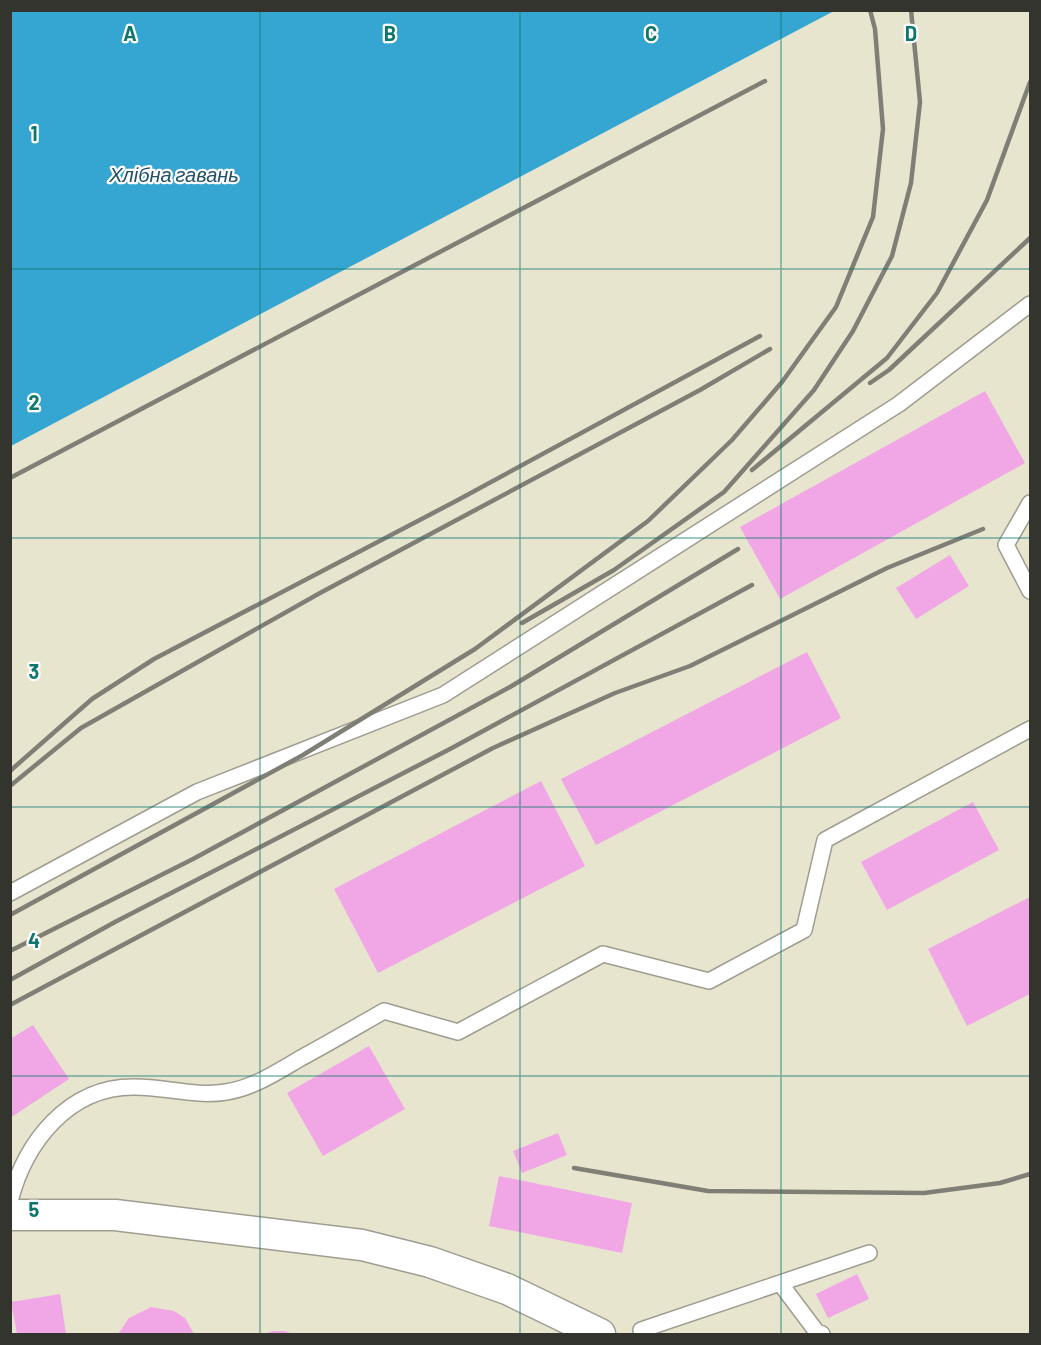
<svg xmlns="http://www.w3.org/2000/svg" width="1041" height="1345" viewBox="0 0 1041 1345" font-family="Barlow,sans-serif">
	<rect width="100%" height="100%" fill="#f2efe1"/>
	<path fill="#e8e5cf" d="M834,11H1030V1334H11V446Z"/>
	<path fill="#35a5d2" d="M11,10H834V11L11,446Z"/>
	<path fill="#f1a7e6" d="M985,391L1025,463L780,599L740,527Z
		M950,555L969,586L916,619L896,588Z
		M807,652L841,718L596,845L561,779Z
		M541,781L585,866L378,973L334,889Z
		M973,802L999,850L887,910L861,862Z
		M1030,897V994L967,1026L928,949Z
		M33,1025L69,1079L10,1118V1039Z
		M369,1046L405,1109L323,1156L287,1093Z
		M558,1133L567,1155L522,1173L513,1151Z
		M499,1176L632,1203L622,1253L489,1226Z
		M857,1274L869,1299L828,1318L816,1294Z
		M60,1294L66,1334H17L11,1302Z
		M151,1307L174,1311L185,1318L194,1334H118L129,1318Z
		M273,1331H285L293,1334H264Z"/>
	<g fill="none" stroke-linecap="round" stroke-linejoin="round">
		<defs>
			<path id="lane" d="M1030,503L1006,545L1030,591
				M10,893L197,792L443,695L899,404L1030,304
				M10,1201C25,1143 68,1086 135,1087C165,1087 196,1097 226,1092C253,1088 277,1072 301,1058C329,1043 356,1027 384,1011L458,1032L603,954L709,981L804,930L825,840L1030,729
				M780,1283L816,1331L822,1334
				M641,1330L869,1253"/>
			<path id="street" d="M10,1215H115L362,1245L430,1262L507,1289L600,1334"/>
		</defs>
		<use href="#lane" stroke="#9f9d90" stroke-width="18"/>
		<use href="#street" stroke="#9f9d90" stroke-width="33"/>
		<use href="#lane" stroke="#fff" stroke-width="15"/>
		<use href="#street" stroke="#fff" stroke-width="30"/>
		<path stroke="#807f76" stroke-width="4.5" d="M870,383L889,370L1030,238
			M752,470L887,358L937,293L987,200L1030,82
			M10,478L765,81
			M522,623L614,570L724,492L814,390L853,331L892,256L911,183L920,102L911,10
			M10,771L92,699L154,659L456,501L760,336
			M10,786L81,728L320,593L700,390L770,349
			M10,915L303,755L475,649L648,521L732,440L782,382L836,307L873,217L883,129L875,29L870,10
			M10,951L193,859L510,687L738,549
			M10,980L115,922L450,749L752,585
			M10,1005L493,748L615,693L690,666L887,568L983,529
			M574,1168L708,1191L924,1193L1000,1183L1030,1174"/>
	</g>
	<path fill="none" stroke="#0f766e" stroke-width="1.5" stroke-opacity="0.55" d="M260,10V1334M520,10V1334M781,10V1334M10,269H1030M10,538H1030M10,807H1030M10,1076H1030"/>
	<g text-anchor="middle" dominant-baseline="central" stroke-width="4.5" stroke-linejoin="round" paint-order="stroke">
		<g font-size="20" font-style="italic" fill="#235064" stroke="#fff">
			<text x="174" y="174">Хлібна гавань</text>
		</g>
	</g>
	<g font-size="20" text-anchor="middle" font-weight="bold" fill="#0f766e" stroke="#fff" stroke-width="4.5" stroke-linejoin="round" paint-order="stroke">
		<text x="130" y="41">A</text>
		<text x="390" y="41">B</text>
		<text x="651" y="41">C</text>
		<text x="911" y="41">D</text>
		<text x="34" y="141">1</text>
		<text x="34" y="410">2</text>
		<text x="34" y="679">3</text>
		<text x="34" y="948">4</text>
		<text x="34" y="1217">5</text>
	</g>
	<rect width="1041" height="1345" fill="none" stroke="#34342e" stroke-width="24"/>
</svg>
